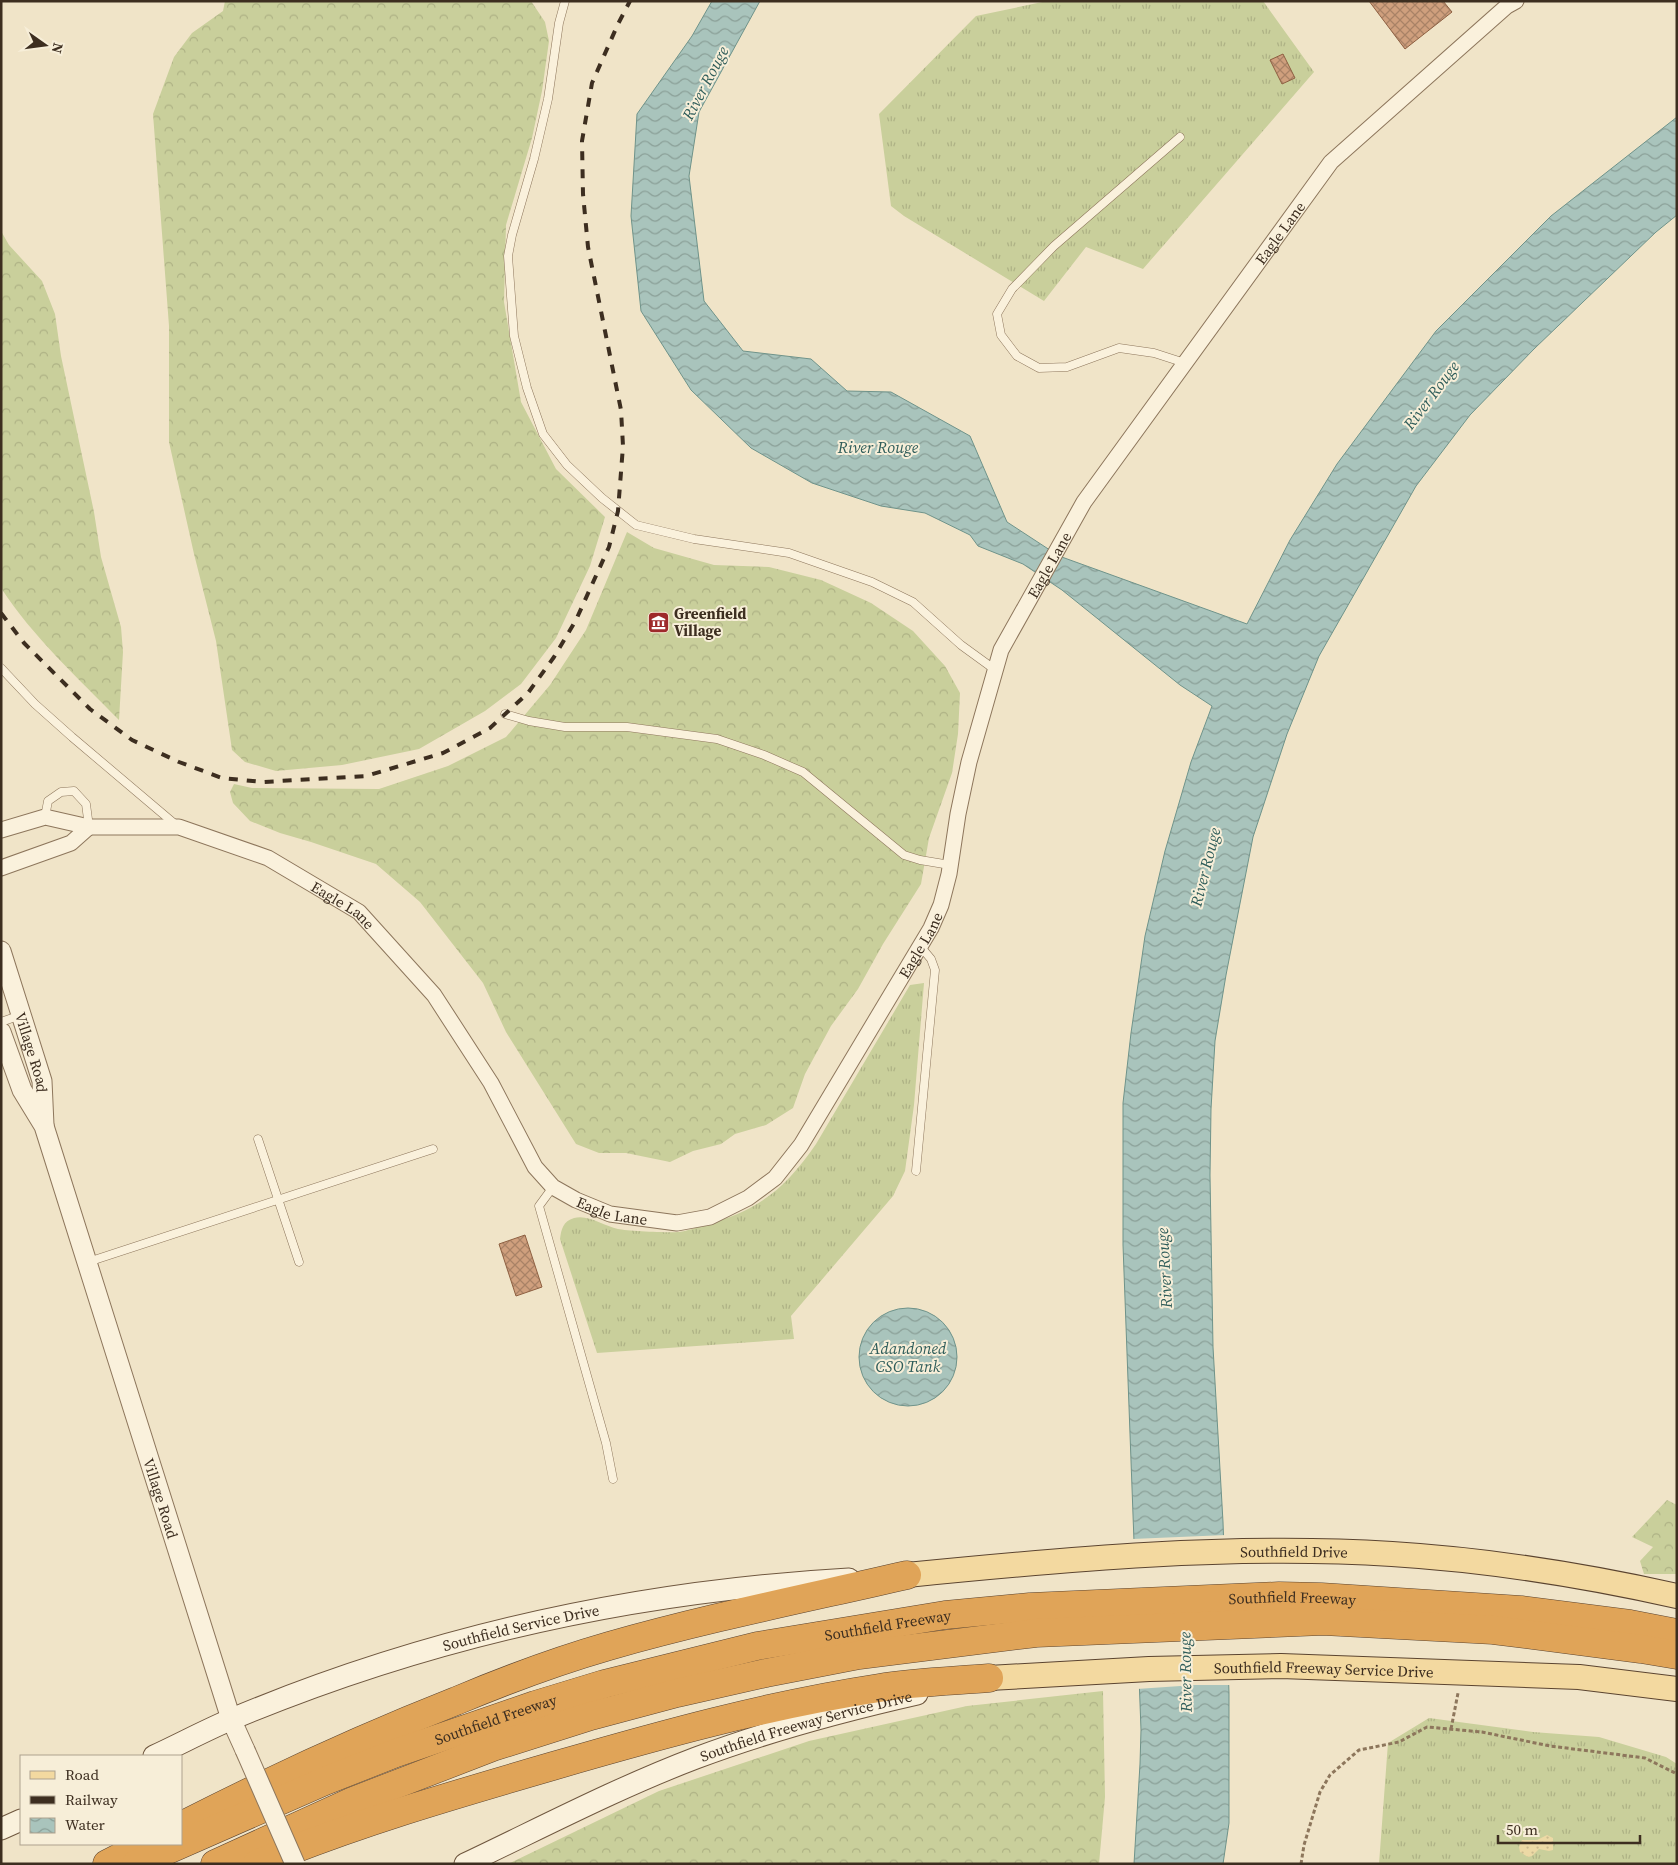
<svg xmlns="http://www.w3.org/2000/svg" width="1678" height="1865" viewBox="0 0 1678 1865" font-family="'Source Serif 4',serif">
	<defs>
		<pattern id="grass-tufts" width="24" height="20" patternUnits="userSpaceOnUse" patternTransform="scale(1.25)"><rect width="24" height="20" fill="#c9cf9b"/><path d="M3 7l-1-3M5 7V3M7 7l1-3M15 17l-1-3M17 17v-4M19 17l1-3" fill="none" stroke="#aeb285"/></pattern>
		<pattern id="forest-crowns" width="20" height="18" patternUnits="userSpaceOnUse" patternTransform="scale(1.25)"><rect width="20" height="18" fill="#c9cf9b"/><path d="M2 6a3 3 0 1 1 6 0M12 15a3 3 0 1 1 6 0" fill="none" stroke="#aeb285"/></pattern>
		<pattern id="sand-dots" width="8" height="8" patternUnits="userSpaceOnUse" patternTransform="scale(1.25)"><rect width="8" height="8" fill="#ecd9a5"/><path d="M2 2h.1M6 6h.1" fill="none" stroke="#cbbb8e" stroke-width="1.8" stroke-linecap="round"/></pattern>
		<pattern id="water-waves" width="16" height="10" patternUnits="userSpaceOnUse" patternTransform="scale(1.25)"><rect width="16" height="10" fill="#a9c4bc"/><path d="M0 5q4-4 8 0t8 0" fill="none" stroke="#8ba098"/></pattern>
		<pattern id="building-cross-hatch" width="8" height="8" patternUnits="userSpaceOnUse" patternTransform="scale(1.25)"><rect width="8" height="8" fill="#cf9f7d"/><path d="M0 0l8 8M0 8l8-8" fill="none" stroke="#a98266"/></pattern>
	</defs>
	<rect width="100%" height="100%" fill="#f0e4c8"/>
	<path fill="url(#grass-tufts)" d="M1047,1H1263L1314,72L1143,269L1086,247L1044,301L904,216L891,206L879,114L976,16Z
		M924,983L914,1105L905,1171L893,1196L791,1316L794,1339L597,1353L560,1239C561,1230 563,1221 574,1218C588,1214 604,1226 618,1229C628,1231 669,1233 679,1232C688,1231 697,1227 705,1225C758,1211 785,1189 816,1144L910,985Z
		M1429,1718L1533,1732L1599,1737L1666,1757L1677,1764V1864H1379L1388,1743Z"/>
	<path fill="url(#forest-crowns)" d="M225,1H531L545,22L549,41L542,91L532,138L506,225L504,302L521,402L556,469L605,517L590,566L556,638L521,684L485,711L419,749L342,765L276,771L245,762L232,750L216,641L194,554L169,442V326L153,114L174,57L192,33L223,11Z
		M1,231L9,245L42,281L55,314L61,356L94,512L101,557L121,627L123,652L119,720C78,678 33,637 1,588Z
		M627,532L654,548L714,565L769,567L821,580L871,603L913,631L945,666L960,693L958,734L952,773L929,838L921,884L883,944L858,989L831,1026L805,1074L793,1108L766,1125L735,1134L721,1144L693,1151L670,1162L626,1153H599L576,1144L506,1032L483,983L420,902L376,864L311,842L280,833L250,821L233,803L230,792L234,784L252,788L379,789L448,766L506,737L550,685L586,630Z
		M1667,1500L1677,1505V1574H1644L1640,1561L1653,1547L1632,1537Z
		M1103,1691L1105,1797L1099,1864H508L659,1791L809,1741L967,1706Z"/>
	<path fill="url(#sand-dots)" d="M1547,1835L1553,1838V1850L1549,1851L1539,1849L1532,1856L1528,1857L1520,1852L1519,1847L1522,1840H1537Z"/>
	<path fill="url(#water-waves)" stroke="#6f938a" d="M712,1H760L699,112L689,176L704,301L743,351L811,359L847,391L891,392L970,436L1007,522L1059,556L1247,624L1290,540L1337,464L1436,331L1551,216L1677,117V215L1656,232L1534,349L1470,415L1416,486L1319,656L1287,734L1253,837L1226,975L1215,1041L1211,1109L1210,1175L1213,1347L1223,1522L1229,1693V1823L1223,1864H1134L1140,1764L1141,1730L1123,1245V1103L1131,1033L1145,936L1165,851L1191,762L1212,706L1180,685L1062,590L1023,564L978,546L970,535L925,513L881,506L812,483L751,448L691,390L641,311L631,216L637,114L692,36Z
		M859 1357a49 49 0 1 1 98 0a49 49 0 1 1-98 0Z"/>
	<path fill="#f0e4c8" d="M1226,1535L1231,1685H1195L1137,1689L1132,1539Z"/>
	<path fill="url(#building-cross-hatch)" stroke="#8d5f41" d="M1369,1H1443L1452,12L1405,49Z
		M1283,54L1295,78L1282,84L1270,60Z
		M525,1235L542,1287L516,1296L499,1244Z"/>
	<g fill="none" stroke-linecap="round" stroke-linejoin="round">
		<defs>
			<path id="service" d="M565,1L559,23L548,99L534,159L512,235L508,256L514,336L527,388L543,434L567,465L602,498L636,525L694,539L789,553L872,582L913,602L961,645L994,669
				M1180,137L1054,246L1012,289L997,314L1001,335L1017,356L1039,368L1067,367L1119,348L1154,353L1185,363
				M1,668L35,704L72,737L176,825
				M505,714L529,721L565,727H627L717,739L764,755L803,772L904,855L920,860L950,865
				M45,817L48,801L61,792L74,791L86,804L89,827
				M1,1022L21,1015
				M258,1139L299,1262
				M916,1171L935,970L931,959L920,946
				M553,1187L539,1206L606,1443L613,1479
				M88,1262L433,1149"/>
			<g id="minor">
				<path id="s1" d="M1,830L45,817L89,827H179L268,858L359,912L434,995L491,1083L535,1167L553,1187L576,1200L610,1214L677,1223L710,1217L748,1198L775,1178L801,1145L931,928L941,905L949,874L958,814L969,762L1001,650L1084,502L1331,162L1507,6L1516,1"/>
				<path d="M1,868L71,843L89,827"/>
			</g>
			<g id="tertiary">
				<path id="s2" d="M1,951L42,1081L44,1125"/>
				<path id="s3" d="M1,1032L22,1090L44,1126L231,1719L245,1750"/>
			</g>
			<g id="secondary">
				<path id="s4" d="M154,1756C180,1744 206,1730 232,1719C430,1636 635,1591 849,1579"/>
				<path d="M1,1829L21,1820"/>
				<path id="s5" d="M465,1864C541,1828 617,1788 696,1758C768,1731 842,1711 917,1694"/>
			</g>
			<g id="primary">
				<path id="s6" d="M907,1575C1068,1559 1230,1544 1392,1554C1488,1560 1583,1575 1677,1596"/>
				<path id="s7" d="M989,1678L1149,1669L1281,1666L1579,1677L1677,1689"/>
			</g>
			<g id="motorway">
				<path d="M181,1826C271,1780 362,1738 456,1701C506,1680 557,1661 609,1646C707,1618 807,1598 907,1575"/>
				<path d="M107,1864L146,1844"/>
				<path id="s8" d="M136,1864L325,1781L396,1753L535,1705L604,1684L757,1646L945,1615L1030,1607L1142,1602L1279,1596L1321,1597L1521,1610L1630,1624L1677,1633"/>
				<path d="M215,1864L353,1801L493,1747L591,1716L677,1693L766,1673L859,1655L1036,1633L1323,1621L1493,1630L1641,1649L1677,1655"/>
				<path d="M257,1864C353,1824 453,1795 553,1766C660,1735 768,1705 879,1688C915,1682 952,1681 989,1678"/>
			</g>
		</defs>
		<use href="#service" stroke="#8d765c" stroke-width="9"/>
		<use href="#minor" stroke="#8d765c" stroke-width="17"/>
		<use href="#tertiary" stroke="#8d765c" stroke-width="21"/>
		<use href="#secondary" stroke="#6f573f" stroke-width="23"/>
		<use href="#primary" stroke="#5b4430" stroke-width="26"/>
		<use href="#motorway" stroke="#5b4430" stroke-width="29"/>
		<path stroke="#8d765c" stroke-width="3" stroke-dasharray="4 2.5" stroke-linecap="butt" d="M1451,1729L1458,1693
			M1301,1864L1304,1845L1320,1792L1330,1775L1359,1750L1399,1742L1427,1727L1482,1732L1550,1746L1645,1758L1677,1774"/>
		<use href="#service" stroke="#faf1dc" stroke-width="8"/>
		<use href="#minor" stroke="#faf1dc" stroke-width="15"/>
		<use href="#tertiary" stroke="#faf1dc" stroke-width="19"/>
		<use href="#secondary" stroke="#faf1dc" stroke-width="21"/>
		<use href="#primary" stroke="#f3d9a0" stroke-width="24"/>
		<use href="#motorway" stroke="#e0a458" stroke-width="28"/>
		<path stroke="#3d2e20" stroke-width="4" stroke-dasharray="9 9" stroke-linecap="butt" d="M1,613L24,643L90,709L132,740L179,762L222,778L263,782L366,776L443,753L490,728L528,693L554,657L576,620L609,547L618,511L623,446L621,410L588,247L583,194L582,141L592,83L618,24L630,1"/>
		<defs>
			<path id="tertiary-bridge" d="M245,1750L295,1864"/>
		</defs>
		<use href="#tertiary-bridge" stroke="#8d765c" stroke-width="21" stroke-linecap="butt"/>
		<use href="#tertiary-bridge" stroke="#faf1dc" stroke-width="19"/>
	</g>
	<defs>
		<symbol id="museum-square" viewBox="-11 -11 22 22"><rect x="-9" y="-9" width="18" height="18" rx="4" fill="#9e2a2b" stroke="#f7eed8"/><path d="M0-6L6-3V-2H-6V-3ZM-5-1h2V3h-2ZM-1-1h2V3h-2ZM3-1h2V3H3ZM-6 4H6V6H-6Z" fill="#fff"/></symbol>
	</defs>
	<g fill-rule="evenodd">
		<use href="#museum-square" x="646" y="610" width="25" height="25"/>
	</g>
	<g text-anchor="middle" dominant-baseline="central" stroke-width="4" stroke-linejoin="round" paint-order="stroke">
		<g font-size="15" fill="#3d2e20" stroke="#f7eed8">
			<text stroke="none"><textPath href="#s1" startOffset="2045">Eagle Lane</textPath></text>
			<text stroke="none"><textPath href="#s1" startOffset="1640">Eagle Lane</textPath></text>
			<text stroke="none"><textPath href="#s1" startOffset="364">Eagle Lane</textPath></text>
			<text stroke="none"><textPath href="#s1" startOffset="1235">Eagle Lane</textPath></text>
			<text stroke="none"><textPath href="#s2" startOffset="106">Village Road</textPath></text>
			<text stroke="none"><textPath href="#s1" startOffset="784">Eagle Lane</textPath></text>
			<text stroke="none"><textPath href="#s3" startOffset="494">Village Road</textPath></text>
			<text stroke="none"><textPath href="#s6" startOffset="388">Southfield Drive</textPath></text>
			<text stroke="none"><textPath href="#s8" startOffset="1198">Southfield Freeway</textPath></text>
			<text stroke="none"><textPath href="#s8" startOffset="792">Southfield Freeway</textPath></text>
			<text stroke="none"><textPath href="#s4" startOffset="390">Southfield Service Drive</textPath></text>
			<text stroke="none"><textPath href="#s7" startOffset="335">Southfield Freeway Service Drive</textPath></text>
			<text stroke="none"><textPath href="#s8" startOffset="388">Southfield Freeway</textPath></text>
			<text stroke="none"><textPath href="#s5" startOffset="369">Southfield Freeway Service Drive</textPath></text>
		</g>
		<g font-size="15" font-weight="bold" fill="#3d2e20" stroke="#f7eed8" text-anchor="start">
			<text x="674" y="613">Greenfield<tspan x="674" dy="17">Village</tspan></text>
		</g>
		<g font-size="16" font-style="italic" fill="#2f5d5a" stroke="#f7eed8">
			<text transform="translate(705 83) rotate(-62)">River Rouge</text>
			<text transform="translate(1431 395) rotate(-53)">River Rouge</text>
			<text x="878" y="447">River Rouge</text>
			<text transform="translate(1205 867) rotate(-76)">River Rouge</text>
			<text transform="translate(1164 1268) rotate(-93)">River Rouge</text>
			<text x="908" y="1348">Adandoned<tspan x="908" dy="18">CSO Tank</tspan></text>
			<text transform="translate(1185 1672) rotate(-91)">River Rouge</text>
		</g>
	</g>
	<rect width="1678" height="1865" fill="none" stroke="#3d2e20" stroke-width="5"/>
	<rect x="20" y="1755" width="162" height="90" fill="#f7eed8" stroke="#ada18e"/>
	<rect x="30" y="1771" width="25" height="8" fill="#f3d9a0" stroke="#ada18e"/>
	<text x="65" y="1780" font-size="15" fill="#3d2e20">Road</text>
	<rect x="30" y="1796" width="25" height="8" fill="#3d2e20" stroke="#ada18e"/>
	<text x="65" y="1805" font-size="15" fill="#3d2e20">Railway</text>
	<rect x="30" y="1818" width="25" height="15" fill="url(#water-waves)" stroke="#ada18e"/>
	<text x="65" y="1830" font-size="15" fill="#3d2e20">Water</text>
	<g transform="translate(45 45) rotate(104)" stroke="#f7eed8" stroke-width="4" paint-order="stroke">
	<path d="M0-4L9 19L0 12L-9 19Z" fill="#3d2e20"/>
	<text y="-8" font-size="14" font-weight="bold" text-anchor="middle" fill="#3d2e20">N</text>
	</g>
	<path d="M1498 1835v8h142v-8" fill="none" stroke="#3d2e20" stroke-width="2.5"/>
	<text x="1506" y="1835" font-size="15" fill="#3d2e20" stroke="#f7eed8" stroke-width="4" paint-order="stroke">50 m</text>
</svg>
